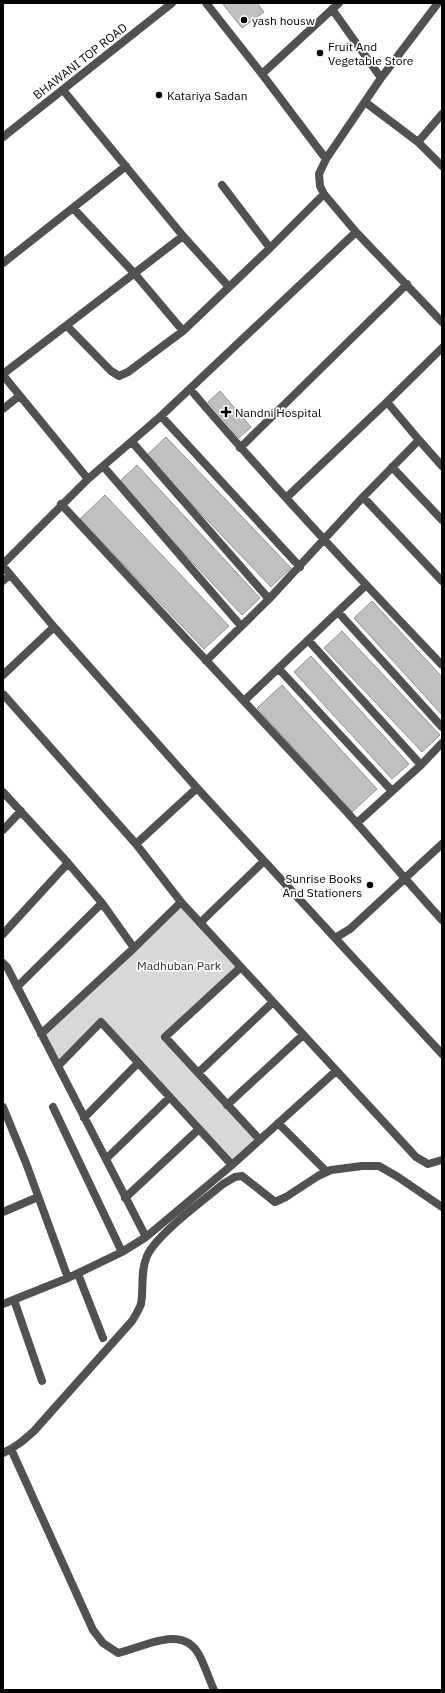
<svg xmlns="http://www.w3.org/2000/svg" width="445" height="1693" viewBox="0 0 445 1693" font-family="'IBM Plex Sans',sans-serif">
	<rect width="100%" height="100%" fill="#fff"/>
	<path fill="#d8d8d8" d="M181,902L241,967L166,1037L260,1140L232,1165L101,1022L58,1066L41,1034Z"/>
	<path fill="#c0c0c0" stroke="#959595" d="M222,3H257L264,12L242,28Z
		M220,391L251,427L239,438L208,402Z
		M166,437L291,568L271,587L146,456Z
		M137,465L260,598L242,615L118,483Z
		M105,495L229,626L204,649L80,519Z
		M372,601L442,677V715L354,618Z
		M342,631L440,735L422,752L324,648Z
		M311,656L409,764L392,779L294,672Z
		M282,685L377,789L352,812L257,708Z"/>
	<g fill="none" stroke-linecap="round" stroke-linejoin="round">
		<path stroke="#515151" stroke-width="8" d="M206,3L262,74L326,159
			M438,3L381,78L326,159L319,174L320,186L324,194L356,232L442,322
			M332,9L381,78
			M262,74L339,3
			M63,90L183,236L229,287
			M365,102L418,142L442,166
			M418,142L442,114
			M222,185L270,248
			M73,208L135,274L183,331
			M3,263L126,166
			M67,326L111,371L119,376L128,372L183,331L270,248L324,194
			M3,374L183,236
			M3,375L88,479
			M190,389C271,484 356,575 442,665
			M387,402L419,440L442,466
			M3,409L19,396
			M161,416L300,567
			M132,442L269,599
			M240,448L407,284
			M103,466L241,626
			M392,467L442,520
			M363,497L442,581
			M286,498L387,402L442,348
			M61,504C155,606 250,707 344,809C377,845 408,883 442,920
			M3,564L88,479L161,416L356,232
			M3,566L54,627L3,675
			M3,581L10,574
			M338,612L442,727
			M54,627L197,788L335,938L350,929L442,844
			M308,640L421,765
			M206,661L269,599L363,497L419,440
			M279,669L392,791
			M3,694L136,844L181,902L416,1157L428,1164L442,1160
			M245,700L366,585
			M3,792L68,863L102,903L134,948L41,1034
			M357,823L421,765L442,743
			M3,830L21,811
			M136,844L197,788
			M200,923L264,861
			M3,934L68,863
			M335,938L442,1054
			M134,948L181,902
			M3,963L7,967L146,1237L122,1252L68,1278
			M241,967L165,1037L260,1140
			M17,987L102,903
			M58,1066L101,1022L232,1165
			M198,1073L273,1002
			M227,1105L303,1035
			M3,1107L26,1163L68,1278L3,1304
			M53,1107L122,1252
			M84,1118L138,1063
			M278,1123L327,1172
			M106,1159L170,1097
			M125,1198L199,1129
			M3,1212L38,1197
			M146,1237L232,1165L336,1071
			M78,1274L103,1338
			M14,1300L42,1381
			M11,1449L93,1630L103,1643L118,1653C142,1648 181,1624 198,1653C204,1663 209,1679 214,1690
			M3,1453C16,1447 24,1440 34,1431L132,1321C135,1316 139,1310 141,1304C144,1288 140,1272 147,1256C157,1234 203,1201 223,1184L235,1177L242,1176L275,1202L286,1197L318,1176L331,1170L362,1166H379L398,1177L442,1207"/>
		<path stroke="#515151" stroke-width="8" d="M3,137L172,3"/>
	</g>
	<g fill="#000" stroke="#fff" stroke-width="1.5">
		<circle cx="244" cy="20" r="4"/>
		<circle cx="320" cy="53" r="4"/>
		<circle cx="159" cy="95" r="4"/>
		<path d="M224 406h4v4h4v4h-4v4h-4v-4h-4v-4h4z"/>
		<circle cx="370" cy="885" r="4"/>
	</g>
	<g text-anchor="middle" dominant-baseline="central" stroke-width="3.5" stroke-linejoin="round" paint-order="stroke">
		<g font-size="12" fill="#000" stroke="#fff" text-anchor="start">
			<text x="252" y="20">yash housw</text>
			<text x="328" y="46">Fruit And<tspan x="328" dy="14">Vegetable Store</tspan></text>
			<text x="167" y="95">Katariya Sadan</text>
			<text x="235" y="412">Nandni Hospital</text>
			<text x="362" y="878" text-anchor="end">Sunrise Books<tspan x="362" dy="14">And Stationers</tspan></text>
		</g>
		<g font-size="12" fill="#000" stroke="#fff">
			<text transform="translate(80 61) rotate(-38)">BHAWANI TOP ROAD</text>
		</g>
		<g font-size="12" fill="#2f2f2f" stroke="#fff">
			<text x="179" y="965">Madhuban Park</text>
		</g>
	</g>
	<rect width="445" height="1693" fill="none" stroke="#000000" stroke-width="8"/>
</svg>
